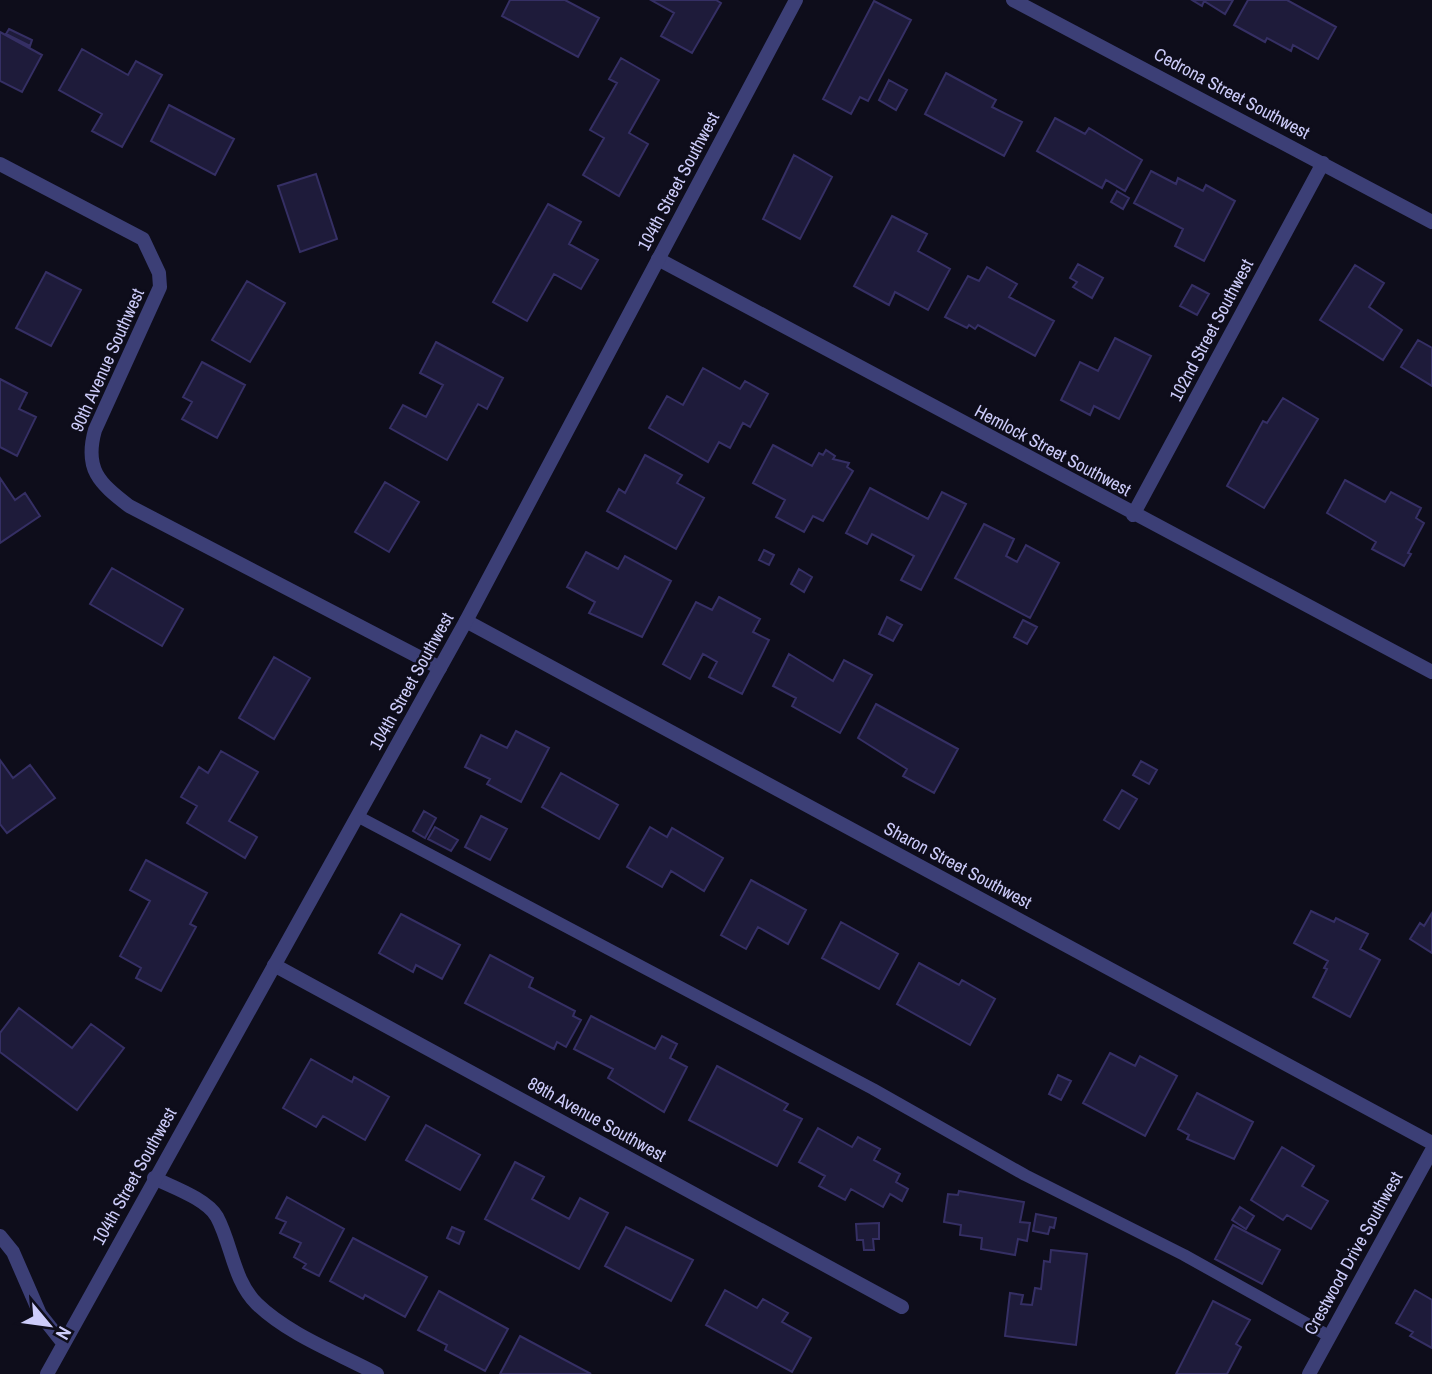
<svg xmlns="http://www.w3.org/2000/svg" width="1432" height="1374" viewBox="0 0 1432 1374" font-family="'Archivo Narrow',sans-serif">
	<rect width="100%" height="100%" fill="#0e0d1b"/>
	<path fill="#1e1b3a" stroke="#352f64" stroke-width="2" d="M510,0H565L599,18L578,57L502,16Z
		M651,0H716L721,3L692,53L661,36L674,13Z
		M1192,0H1233L1225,14L1204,1L1202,6Z
		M1248,0H1287L1336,27L1318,59L1293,45L1291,51L1267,38L1265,42L1234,25Z
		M874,1L911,20L868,101L860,97L851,114L823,99Z
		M9,29L32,40L30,46L6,34Z
		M0,32L42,55L22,92L0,81Z
		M82,49L128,75L136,61L162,75L122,147L92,131L102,114L59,90Z
		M621,58L659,80L629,133L648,144L619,196L583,175L604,138L590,130L617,83L609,79Z
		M946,73L996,100L992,107L1022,122L1004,156L925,114Z
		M889,80L907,90L896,110L879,100Z
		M169,105L234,139L215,175L151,141Z
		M1055,118L1085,134L1089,128L1142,160L1125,191L1106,180L1102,188L1037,151Z
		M794,155L832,177L800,239L763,219Z
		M1151,171L1176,184L1178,178L1203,191L1206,185L1235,201L1204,261L1175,246L1183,229L1134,203Z
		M316,174L337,239L300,252L278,186Z
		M1117,191L1129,198L1123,209L1111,202Z
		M548,204L581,222L569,244L598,260L581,289L554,274L527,321L493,302Z
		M892,216L927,234L918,251L950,269L928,310L895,292L889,305L854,286Z
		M1078,264L1103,278L1092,298L1073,287L1077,282L1070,278Z
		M1355,265L1384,283L1369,307L1402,330L1383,360L1320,320Z
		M987,267L1017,284L1009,297L1054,321L1035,356L978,325L975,329L969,325L967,328L945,317L968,276L979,281Z
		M46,272L81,290L51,346L16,328Z
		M247,281L285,303L250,362L212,340Z
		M1192,285L1209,294L1197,315L1180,306Z
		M1115,338L1151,356L1119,419L1094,406L1090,415L1061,400L1080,362L1098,371Z
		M1418,340L1432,348V386L1401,367Z
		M436,342L503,378L487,409L478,404L447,460L390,428L403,405L426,417L443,385L420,373Z
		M202,362L245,385L217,438L182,419L192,402L183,397Z
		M703,368L740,389L745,381L768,394L750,427L743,423L730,448L719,442L708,462L649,428L667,396L683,405Z
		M0,379L27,393L19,409L36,417L17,456L0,447Z
		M1283,398L1318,419L1264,508L1227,486L1263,421L1267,423Z
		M773,445L812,466L819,453L823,455L826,450L835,456L833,459L849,463L847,467L853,471L823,521L813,516L804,532L776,517L785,500L753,483Z
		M645,455L682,475L677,483L704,498L676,549L607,511L619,489L625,493Z
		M0,478L15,500L25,493L40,516L0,543Z
		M1345,480L1385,502L1391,492L1421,508L1416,518L1424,523L1408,553L1411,554L1404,566L1372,549L1376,542L1327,513Z
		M385,482L419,502L389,552L355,532Z
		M870,488L928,519L942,492L966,504L921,590L901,580L914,556L872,534L867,544L846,533Z
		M984,524L1014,539L1006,556L1017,562L1026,545L1059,563L1030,618L955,578Z
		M764,550L774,555L769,565L759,560Z
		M586,552L618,569L625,556L671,581L642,637L589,613L595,602L567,587Z
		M112,568L183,609L162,646L90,604Z
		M799,569L812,577L804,592L791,584Z
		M719,597L760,619L753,632L769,640L742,694L709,677L717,662L703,654L690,679L663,664L696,602L712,610Z
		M887,617L902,625L893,641L879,634Z
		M1023,620L1037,627L1027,644L1014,637Z
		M789,654L833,681L844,660L872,675L840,733L792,706L796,698L773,686Z
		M274,657L310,678L274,739L239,718Z
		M876,704L958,749L934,793L903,776L907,769L858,738Z
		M516,731L549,748L521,802L487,784L490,779L465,767L481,735L507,748Z
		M221,751L258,772L229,821L257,837L245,858L187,823L197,806L181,797L199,767L208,773Z
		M0,760L13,778L30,765L55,798L7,833L0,824Z
		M1141,761L1157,770L1149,784L1133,775Z
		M561,773L618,805L599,839L542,807Z
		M1122,790L1137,799L1119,829L1104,820Z
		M424,811L436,818L425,838L413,831Z
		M481,816L507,829L490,860L465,847Z
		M435,827L458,840L451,851L428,839Z
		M650,827L667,837L672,828L723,858L704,891L671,871L662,887L627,867Z
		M146,860L207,893L190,924L196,927L161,991L136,978L141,968L120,956L150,901L130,890Z
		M751,880L806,910L788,944L758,927L746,949L721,935Z
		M1311,911L1334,922L1336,918L1368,934L1360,949L1380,960L1350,1017L1313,997L1327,969L1324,968L1328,961L1294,943Z
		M1432,913V953L1410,939L1420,923L1424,926Z
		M401,914L460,945L442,979L416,965L413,972L379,953Z
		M841,922L898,954L879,989L822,958Z
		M490,955L533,978L529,987L575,1011L573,1016L581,1020L566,1047L557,1042L554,1049L465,1003Z
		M919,963L959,985L962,980L995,999L970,1045L897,1004Z
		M19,1008L72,1048L91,1024L124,1048L77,1110L0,1052V1033Z
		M591,1016L655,1049L662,1036L677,1044L670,1058L687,1067L664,1112L608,1078L613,1069L574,1049Z
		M1110,1053L1135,1066L1140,1056L1177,1076L1145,1136L1083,1103Z
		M311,1059L352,1082L354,1077L389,1097L365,1140L323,1116L316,1127L283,1108Z
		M717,1066L788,1104L784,1110L802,1119L777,1166L689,1120Z
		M1058,1075L1071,1081L1061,1100L1049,1094Z
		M1197,1093L1253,1122L1234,1159L1187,1139L1189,1135L1178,1129Z
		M426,1125L480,1155L460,1190L406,1160Z
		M818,1128L852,1147L858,1137L880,1149L874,1160L900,1174L896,1182L908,1189L902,1201L890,1194L883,1207L851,1189L845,1200L819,1186L825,1176L799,1162Z
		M1282,1147L1314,1166L1302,1186L1328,1201L1311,1229L1287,1215L1283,1220L1251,1200Z
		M515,1162L544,1177L532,1199L569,1219L580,1198L608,1213L579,1269L485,1219Z
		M959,1191L1024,1202L1020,1222L1030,1223L1027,1241L1018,1239L1015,1255L981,1249L982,1238L960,1235L961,1225L944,1222L948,1194L958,1195Z
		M287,1197L344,1229L319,1276L303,1268L306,1264L294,1257L301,1243L280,1233L286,1222L276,1218Z
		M1240,1207L1254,1216L1246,1229L1232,1220Z
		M1036,1214L1056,1218L1054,1228L1050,1227L1048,1234L1033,1231Z
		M879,1223V1239H873L874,1250H864L863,1240H857L856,1224Z
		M1233,1225L1280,1250L1262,1284L1215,1259Z
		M452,1227L464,1232L459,1244L447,1238Z
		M626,1227L693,1260L671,1301L605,1266Z
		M353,1238L427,1277L405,1317L365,1295L363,1299L330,1281Z
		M1051,1250L1087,1254L1076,1345L1005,1336L1010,1293L1023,1295L1021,1304L1032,1305L1035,1288L1041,1289L1044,1261L1050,1262Z
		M725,1290L757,1308L763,1299L788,1313L782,1322L811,1338L792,1372L706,1325Z
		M1415,1290L1432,1300V1348L1410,1336L1413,1332L1396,1323Z
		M439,1291L508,1329L485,1371L445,1350L447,1345L418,1330Z
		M1213,1301L1250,1320L1236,1344L1241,1347L1227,1374H1176Z
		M520,1336L591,1374H500Z"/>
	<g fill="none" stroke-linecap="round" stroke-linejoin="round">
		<path stroke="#3c3f76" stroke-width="12" d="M357,816L873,1089L1025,1175L1184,1255L1329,1336"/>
		<path stroke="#3c3f76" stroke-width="14" d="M1013,0L1432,222
			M0,164L143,239L159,273L160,287L95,430C84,469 99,483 129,506L440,668
			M658,259L1432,672
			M1133,515L1323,163
			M466,621L1432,1143
			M274,965L902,1307
			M154,1178C172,1187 207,1199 217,1217C232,1245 233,1280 257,1304C289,1335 338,1353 377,1374
			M1309,1374L1432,1150"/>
		<path stroke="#3c3f76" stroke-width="14" d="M0,1236L13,1252L40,1314L63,1343
			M47,1374L466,621L796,0"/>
	</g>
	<g text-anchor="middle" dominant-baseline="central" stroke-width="5" stroke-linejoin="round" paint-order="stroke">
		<g font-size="18" fill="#cdccfa" stroke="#0e0d1b">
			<text transform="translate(1232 93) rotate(28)">Cedrona Street Southwest</text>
			<text transform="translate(678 181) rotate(-62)">104th Street Southwest</text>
			<text transform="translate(1211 330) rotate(-62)">102nd Street Southwest</text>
			<text transform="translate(107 360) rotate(-66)">90th Avenue Southwest</text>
			<text transform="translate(1053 450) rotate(28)">Hemlock Street Southwest</text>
			<text transform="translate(411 681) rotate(-61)">104th Street Southwest</text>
			<text transform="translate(958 865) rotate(28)">Sharon Street Southwest</text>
			<text transform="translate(597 1119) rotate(29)">89th Avenue Southwest</text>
			<text transform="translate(134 1176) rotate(-61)">104th Street Southwest</text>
			<text transform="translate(1353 1253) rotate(-61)">Crestwood Drive Southwest</text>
		</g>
	</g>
	<g transform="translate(49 1325) rotate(119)" stroke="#0e0d1b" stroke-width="5" paint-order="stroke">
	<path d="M0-5L12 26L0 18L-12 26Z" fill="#cdccfa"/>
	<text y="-10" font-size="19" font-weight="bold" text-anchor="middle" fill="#cdccfa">N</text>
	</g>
</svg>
